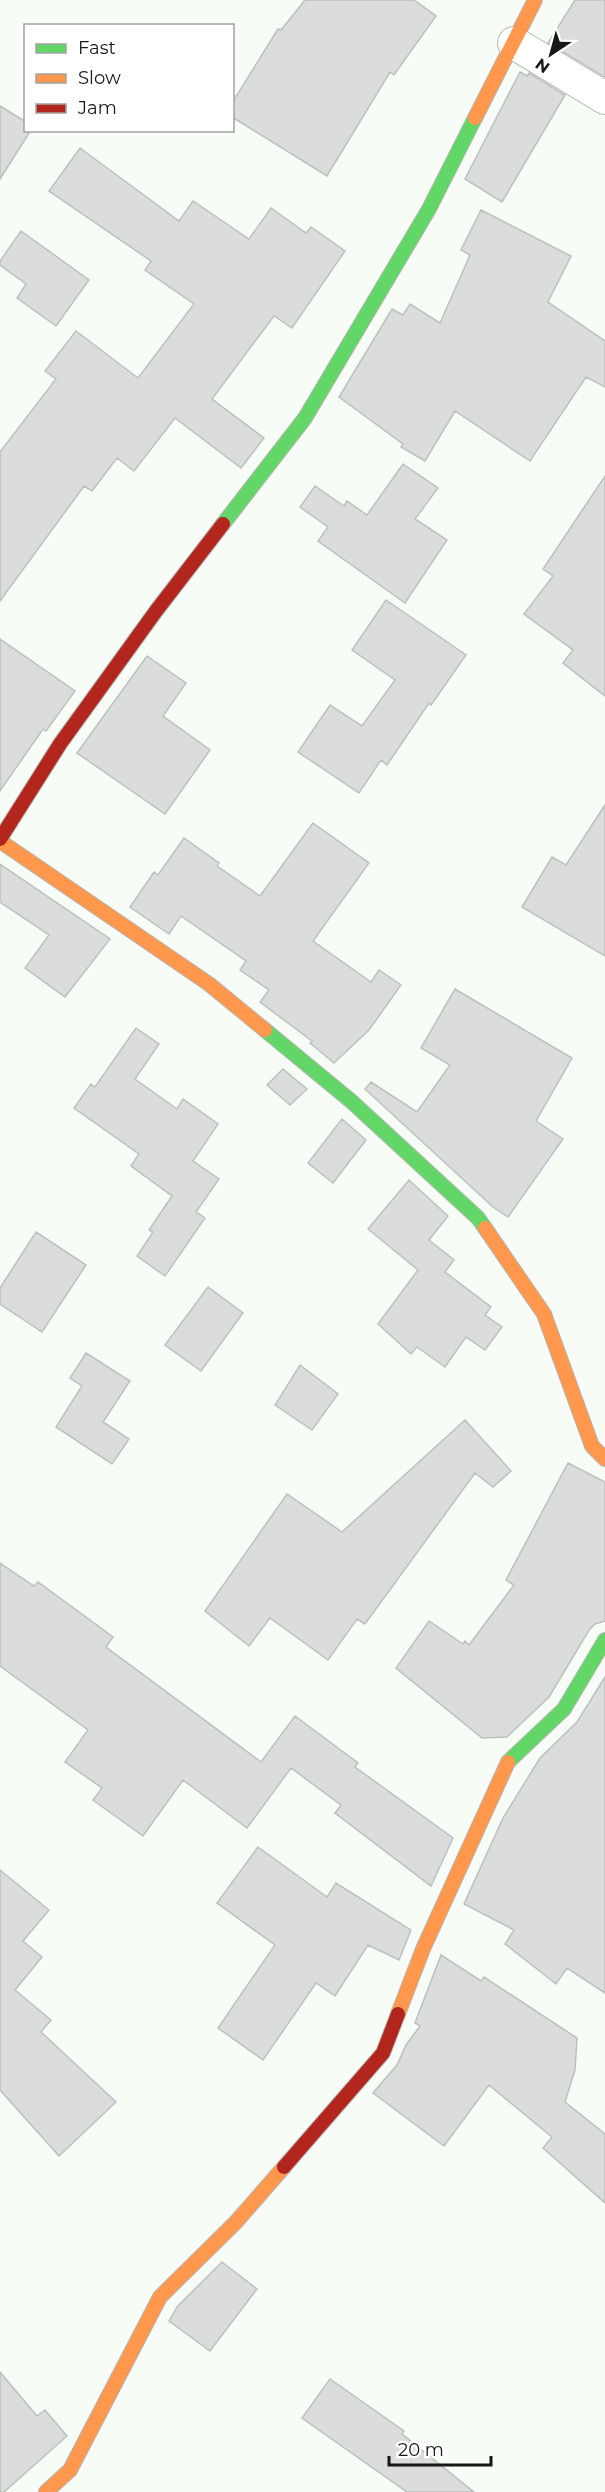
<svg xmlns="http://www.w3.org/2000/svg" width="605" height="2492" viewBox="0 0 605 2492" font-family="Montserrat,sans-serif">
	<rect width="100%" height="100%" fill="#f8fcf6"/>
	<path fill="#dbdddc" stroke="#bec0bf" stroke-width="1.5" d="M305,0H414L436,16L394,75L390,72L327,176L232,117V103L278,29L281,30Z
		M575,0H605V77L548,43Z
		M520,72L527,76L529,73L565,95L502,202L465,179Z
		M0,106L26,122V130H31L0,179Z
		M80,148L179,221L193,201L249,239L271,208L306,233L311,227L345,251L292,328L274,316L212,399L264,438L241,468L175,418L134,471L117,458L92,491L84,486L0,601V452L56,379L45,371L76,331L138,378L194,304L145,270L151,261L49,191Z
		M481,210L571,256L548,302L605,341V387L586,377L530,461L455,411L425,461L401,447L403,444L339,397L392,309L403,315L410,304L440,323L470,255L461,250Z
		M21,231L89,280L56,326L17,298L26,284L0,265V261Z
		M403,464L438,488L415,519L447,540L405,603L318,541L328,527L300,507L315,486L344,506L347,501L367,515Z
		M605,476V696L563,663L573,650L524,614L553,576L543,569Z
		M386,600L466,655L431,705L429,703L387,765L381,760L359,793L298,752L330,705L362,726L395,680L352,650Z
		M0,639L75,691L46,731L43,729L0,791Z
		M147,656L186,683L163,716L210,750L165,814L77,753Z
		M605,805V956L522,907L552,857L566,865Z
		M313,823L369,863L313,941L371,982L379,970L401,985L369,1030L334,1063L310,1043L312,1041L260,1002L269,990L240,970L246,961L181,916L169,934L130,907L154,872L158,875L184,838L219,863L217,866L260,896Z
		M0,864L110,939L65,997L25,968L49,935L0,902Z
		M455,989L572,1058L536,1121L563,1139L508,1217L493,1207L365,1089L371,1082L417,1112L450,1065L421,1048Z
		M136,1028L159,1044L135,1079L177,1109L183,1099L218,1124L193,1161L219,1179L196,1212L205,1218L165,1276L137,1256L153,1232L149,1230L172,1196L131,1166L139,1154L74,1108L91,1084L95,1087Z
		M283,1069L307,1089L290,1105L267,1085Z
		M342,1119L366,1140L333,1183L308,1163Z
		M409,1180L448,1216L429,1240L454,1260L445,1272L491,1307L485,1315L502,1327L485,1350L466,1337L445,1367L417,1347L411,1354L378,1324L418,1270L368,1229Z
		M36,1232L86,1265L42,1332L0,1304V1288Z
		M208,1287L243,1313L201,1371L165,1345Z
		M86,1353L130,1381L103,1422L129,1439L112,1464L56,1427L82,1386L70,1378Z
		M300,1365L338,1394L312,1430L275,1405Z
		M465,1420L511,1471L493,1487L475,1473L365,1624L357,1619L328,1660L270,1618L249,1646L205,1611L287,1494L342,1532Z
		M568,1463L605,1482V1621L595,1624L589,1630L549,1697L507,1737L482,1738L396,1668L429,1621L463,1644L465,1641L469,1645L514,1585L506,1580Z
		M0,1563L34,1586L38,1582L113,1637L106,1647L261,1762L295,1716L358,1763L355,1767L453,1838L431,1886L335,1813L341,1805L291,1768L247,1828L183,1780L143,1836L93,1800L102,1788L65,1762L88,1730L0,1666Z
		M605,1677V1993L567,1968L556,1984L505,1944L514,1930L464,1904L503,1818L540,1758L577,1722Z
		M258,1847L327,1897L336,1883L411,1930L399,1960L368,1945L335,1996L316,1983L263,2060L218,2028L275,1945L217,1903Z
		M0,1870L49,1910L23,1941L42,1957L15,1990L51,2020L41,2032L116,2102L59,2156L0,2090Z
		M441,1955L481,1981L484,1977L577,2038L575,2070L565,2102L605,2134V2203L543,2148L552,2137L489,2085L444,2146L373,2093L397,2065L406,2045L420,2026L415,2023Z
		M222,2262L257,2289L210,2351L169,2321L177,2307Z
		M0,2372L37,2416L45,2410L67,2436L4,2492H0Z
		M330,2379L404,2431L402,2434L474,2492H407L302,2418Z"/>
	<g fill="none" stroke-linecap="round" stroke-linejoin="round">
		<defs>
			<path id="street" d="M514,43L605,98"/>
			<path id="fast" d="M223,524L305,418L429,209L475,118
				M265,1030L351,1101L478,1218L485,1228
				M508,1762L564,1709L605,1640"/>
			<path id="slow" d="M475,118L535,0
				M0,841L209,984L265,1030
				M485,1228L544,1314L592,1446L605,1459
				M398,2014L423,1949L508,1762
				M46,2492L70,2470L160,2297L236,2222L284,2167"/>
			<path id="jam" d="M0,839L60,744L156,611L223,524
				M284,2167L383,2053L398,2014"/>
		</defs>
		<use href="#street" stroke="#b5b8b4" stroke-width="34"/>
		<use href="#fast" stroke="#b5b8b4" stroke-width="16"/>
		<use href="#slow" stroke="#b5b8b4" stroke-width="16"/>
		<use href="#jam" stroke="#b5b8b4" stroke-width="16"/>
		<use href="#street" stroke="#fefffe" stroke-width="32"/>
		<use href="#fast" stroke="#63d668" stroke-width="14"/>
		<use href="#slow" stroke="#ff974d" stroke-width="14"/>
		<use href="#jam" stroke="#b3261e" stroke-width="14"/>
	</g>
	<rect x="24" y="24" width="210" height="108" fill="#ffffff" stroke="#a2a3a1" stroke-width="1.5"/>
	<rect x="36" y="44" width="30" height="9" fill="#63d668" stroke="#a2a3a1" stroke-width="1.5"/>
	<text x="78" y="54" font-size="18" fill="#161915">Fast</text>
	<rect x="36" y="74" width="30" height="9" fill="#ff974d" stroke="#a2a3a1" stroke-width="1.5"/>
	<text x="78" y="84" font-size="18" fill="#161915">Slow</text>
	<rect x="36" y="104" width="30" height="9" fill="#b3261e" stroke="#a2a3a1" stroke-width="1.5"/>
	<text x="78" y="114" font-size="18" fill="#161915">Jam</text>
	<g transform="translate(551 54) rotate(216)" stroke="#ffffff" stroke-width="4.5" paint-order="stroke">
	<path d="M0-4.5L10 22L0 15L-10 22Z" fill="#161915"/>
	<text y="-9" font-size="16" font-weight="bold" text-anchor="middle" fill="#161915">N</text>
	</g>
	<path d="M389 2456v9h102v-9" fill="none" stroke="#161915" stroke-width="3"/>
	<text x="398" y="2456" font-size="18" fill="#161915" stroke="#ffffff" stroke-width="4.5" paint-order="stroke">20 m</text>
</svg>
